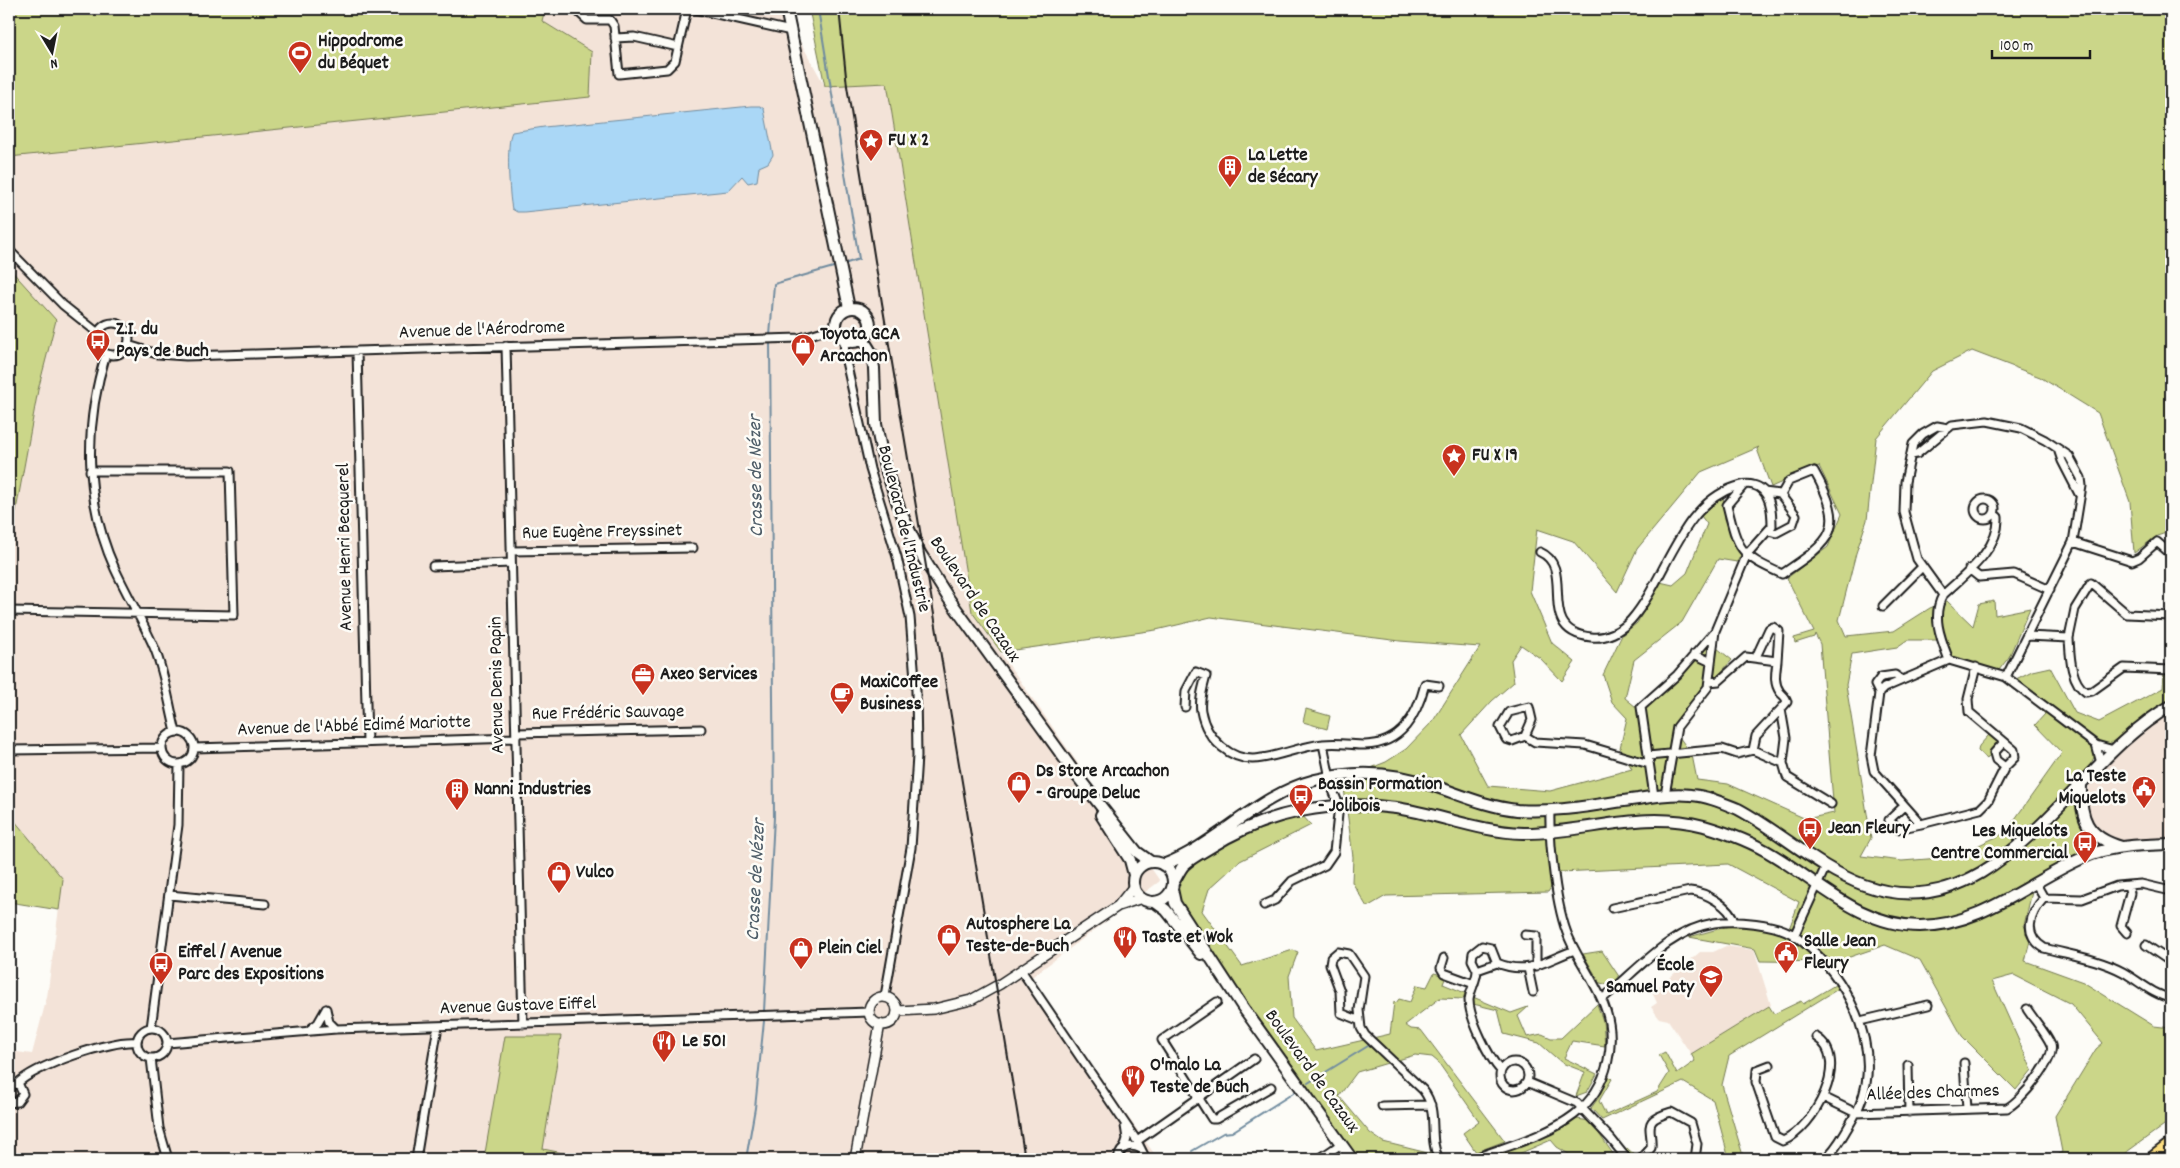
<svg xmlns="http://www.w3.org/2000/svg" width="2180" height="1168" viewBox="0 0 2180 1168" font-family="Dekko,sans-serif">
	<rect width="100%" height="100%" fill="#fdfcf7"/>
	<filter id="ink" filterUnits="userSpaceOnUse"><feTurbulence type="fractalNoise" baseFrequency=".02" numOctaves="2"/><feDisplacementMap in="SourceGraphic" scale="10" xChannelSelector="R" yChannelSelector="G"/><feConvolveMatrix kernelMatrix="1 2 1 2 8 2 1 2 1" color-interpolation-filters="sRGB"/></filter>
	<g filter="url(#ink)">
		<path fill="#f3e3d8" d="M545,9H782L825,86L887,83L972,612L1160,881L1029,979L1158,1159H9V1051L32,1054L47,997L63,879L9,814V549L38,390L56,320L9,268V157L590,97L592,52L542,21Z
			M2171,712V839L2120,841L2106,836L2095,828L2090,819L2087,801L2089,784L2135,738Z
			M1726,946L1754,950L1771,1005L1691,1054L1668,1020L1659,1018L1651,1007L1657,1003L1652,992L1700,952H1713Z"/>
		<path fill="#cbd689" stroke="#747952" fill-rule="evenodd" d="M9,9H545L542,21L592,52L590,97L9,157Z
			M809,9H2171L2169,532L2157,536L2134,553L2130,502L2098,413L2040,377L1972,351L1932,371L1876,438L1867,520L1856,553L1839,620L1846,636L1894,631L1930,608L1947,601L1973,626L1979,604L1994,601L1995,615L2030,608L2009,657L1999,670L1951,659L1938,640H1907L1897,647L1852,654L1846,685L1871,838L1861,856L1902,861L1953,857L2005,833L2062,753L2035,725L2045,714L2014,680L2032,671L2050,667L2075,713L2099,722L2163,688L2164,672L2171,673V701L2096,753L2074,800L2090,846L2032,892L2024,925L2030,941L2025,961L2083,982L2154,1026L2171,1028V1120L2117,1159H2052L2062,1152L2055,1116L2096,1049L2103,1043L2071,1004L2014,975L1992,981L2032,1070L2016,1090L1962,1036L1920,960L1885,945L1835,962L1760,961L1755,949L1689,937L1729,926L1789,929L1799,902L1728,864L1561,872L1548,892L1386,896L1367,907L1352,882L1353,857L1344,788L1349,786L1366,770L1386,762L1406,749L1433,721L1480,647L1400,641L1211,617L1156,630L1001,652L972,612L887,83L825,86ZM1759,447L1757,449L1771,487L1819,466L1842,514L1828,547L1787,578L1814,632L1794,638L1795,643L1814,637L1815,634L1820,644L1834,813L1806,819L1728,784L1697,780L1692,755L1672,727L1732,660L1712,644L1636,707L1625,698L1634,660L1682,622L1718,559L1737,562L1742,553L1725,519L1723,496L1701,516L1707,524L1687,573L1673,585L1660,582L1637,623L1622,635L1603,675L1612,702L1627,718L1620,748L1632,769L1550,791L1488,786L1461,735L1492,701L1514,682L1511,660L1521,645L1540,658L1562,681L1575,662L1552,643L1530,591L1537,529L1573,541L1617,592L1637,549L1701,472Z
			M9,268L56,320L38,390L9,549Z
			M1306,709L1330,716L1327,729L1303,722Z
			M1989,735L1999,742L1987,759L1978,751L1979,746Z
			M1300,813L1311,825L1240,861L1209,889L1202,911L1242,966L1293,950L1298,952L1289,976L1292,1018L1316,1051L1390,1034L1394,1002L1396,1003L1399,999L1410,1002L1417,985L1427,987L1434,973L1446,976L1443,984L1465,993L1463,999L1440,998L1405,1025L1411,1029L1421,1030L1505,1141L1476,1152L1463,1133L1479,1121L1438,1062L1432,1057L1415,1055L1357,1072L1339,1096L1370,1133L1383,1142L1436,1155L1439,1159H1358L1300,1080V1075L1244,1001L1178,901L1176,887L1186,868L1225,842L1268,823Z
			M9,814L63,879L59,910L9,902Z
			M1602,951L1620,978L1613,986L1600,983L1583,954Z
			M1835,985L1838,989L1729,1056L1722,1085L1744,1159H1729L1713,1100L1683,1082L1602,1120L1591,1108L1599,1097L1608,1075L1612,1079L1599,1101L1606,1115L1657,1092L1669,1073L1659,1055L1665,1052L1677,1074L1695,1061L1691,1054L1769,1006L1774,1014L1801,1001L1803,1004Z
			M1473,997L1511,1013L1528,1007L1518,1016L1527,1037L1542,1034L1551,1038H1561L1597,1004L1603,1021L1605,1046L1572,1041L1564,1058L1597,1074L1587,1092L1576,1096L1585,1072L1562,1063L1539,1043L1504,1034L1498,1010L1473,1004Z
			M505,1036H561L543,1149L593,1159H484Z
			M1577,1119L1590,1121L1616,1158L1627,1148L1639,1159H1577L1557,1147L1551,1140L1507,1159H1480L1548,1133Z"/>
		<path fill="#aad7f6" stroke="#718c9f" d="M751,106H760L764,109L773,155L768,163L759,167L757,181L748,183L742,176L728,191L524,212H517L512,209C509,196 506,142 512,132L544,127Z"/>
		<g fill="none" stroke-linecap="round" stroke-linejoin="round">
			<path stroke="#718c9f" stroke-width="2" d="M818,9L859,259L844,264
				M770,336L774,284L837,266
				M764,1011L774,817L770,341
				M1308,1083L1368,1046
				M1192,1151L1223,1133L1232,1132L1295,1092
				M746,1159L755,1108L764,1021"/>
			<defs>
				<path id="minor" d="M575,9L587,20H610L614,26L619,74L667,69L675,61L687,9
					M694,9L791,31
					M615,38L634,37L678,47
					M9,250L63,305L98,333
					M97 339a16 16 0 1 1 32 0a16 16 0 1 1-32 0Z
					M844,340L845,357L870,469L897,557L910,617L916,691L917,756L911,848L885,996
					M128,345L157,354L186,356L800,338L836,327
					M506,346L523,1024
					M357,351L367,743
					M106,354C84,424 84,501 115,569C127,595 142,620 154,647C165,673 169,705 176,732
					M2058,449L2062,461L2079,494
					M1911,455L1917,454L1952,425L1987,421L2021,428L2045,440L2069,456L2081,478L2082,486L2073,542L2006,677
					M1744,485L1727,505C1738,550 1739,555 1782,574C1833,540 1847,529 1814,471L1789,481L1781,495
					M1764,492L1780,494L1796,515L1793,524L1776,533L1769,531
					M1975 509a10 10 0 1 1 20 0a10 10 0 1 1-20 0Z
					M2073,542L2132,561L2139,558L2157,542L2171,554
					M511,551L693,548
					M1540,552C1577,568 1533,631 1591,637C1606,639 1621,631 1631,620C1666,580 1680,505 1735,487C1741,485 1747,483 1753,485C1771,489 1772,512 1772,526L1747,554L1715,631L1677,675L1641,707L1654,796
					M433,566L511,563
					M1969,569L1979,577L2014,574L2050,590
					M1943,595L1917,559L1904,512L1905,482L1913,444L1923,434L1937,426L1948,428
					M1883,606L1921,568
					M9,611L234,615L230,471H90
					M2027,636L2069,638C2070,654 2070,682 2086,692L2092,691L2124,668L2171,670
					M2069,638L2075,609L2091,583L2127,614L2171,616
					M1694,654L1711,662
					M1756,657L1769,629L1773,627L1779,631L1777,661
					M1949,660C1941,639 1931,616 1943,595C1964,575 2000,549 1998,517L1994,514
					M1976,667L1968,699L1969,712L2014,750L2015,757L2005,767L1988,801L1980,809L1921,824L1874,771L1871,756L1879,693L1884,688L1949,660L2006,677L2096,745L2114,750
					M1709,682L1719,681L1746,657L1777,661C1776,671 1773,683 1780,692C1783,696 1786,696 1787,702L1781,709L1786,738L1783,763
					M1879,693L1875,685L1881,677L1895,675L1902,680
					M1185,707L1186,691L1196,672L1206,676C1203,687 1199,700 1201,711C1206,739 1232,764 1262,758C1283,755 1302,746 1323,744L1332,788L1339,805L1334,852L1325,865L1292,881L1275,900L1264,905
					M1529,707L1532,720L1525,736L1512,741L1506,739L1500,727L1509,712Z
					M162 748a16 16 0 1 1 32 0a16 16 0 1 1-32 0Z
					M516,733L701,729
					M1525,736L1535,742L1585,745L1649,764
					M2004,742L1994,753L1996,760L2005,767
					M1323,744C1338,742 1351,745 1365,745C1402,744 1417,715 1425,684L1439,686
					M2096,745L2101,763
					M194,748L515,738
					M9,750L162,748
					M1753,750L1756,736L1781,709
					M1648,756L1722,749L1737,754L1753,750L1783,763L1787,777L1831,804
					M1665,795L1677,727L1708,687L1715,631
					M1904,806L1889,820L1898,829L1921,824
					M2035,882L2044,898C2030,914 2022,934 2044,948C2070,955 2099,959 2123,972C2139,981 2153,995 2171,998
					M169,895L265,904
					M2044,898L2082,899L2117,886L2128,885L2141,884L2171,891
					M1612,908L1690,891C1705,892 1731,906 1734,922
					M2127,933L2121,926L2130,893L2128,885
					M1525,935L1536,936V966
					M1794,936L1826,866
					M2146,945L2171,962
					M1444,958L1441,968L1444,973L1474,984
					M1528,968L1533,992
					M1021,970L1137,1141L1146,1159
					M1477,970L1472,960L1473,953L1482,946L1491,948L1497,963
					M1602,999C1635,973 1669,930 1714,923C1735,920 1777,923 1795,936C1839,967 1875,1029 1866,1084C1863,1101 1856,1114 1847,1129C1841,1139 1834,1152 1824,1159
					M1217,1002L1162,1040L1205,1108L1212,1119H1216L1271,1087
					M326,1009L329,1022L336,1029
					M1358,1020L1341,1013L1340,991L1330,964L1331,958L1338,952L1349,954L1364,976L1359,1010L1361,1028L1365,1035L1423,1090C1440,1111 1427,1137 1439,1159
					M1860,1021L1928,1005
					M137 1043a15 15 0 1 1 30 0a15 15 0 1 1-30 0Z
					M151,1028L178,825L179,764
					M308,1031L318,1023L326,1009
					M167,1043L336,1029L870,1012
					M151,1058L159,1128L168,1159
					M1500 1076a14 14 0 1 1 28 0a14 14 0 1 1-28 0Z
					M1964,1063L1967,1109
					M1770,1065L1757,1070L1756,1082L1775,1137L1783,1141C1814,1128 1852,1059 1816,1037
					M1908,1065L1909,1112
					M1501,1071C1489,1058 1469,1018 1469,1000C1470,990 1477,980 1477,970L1497,963C1529,976 1546,960 1575,950
					M1527,1082L1577,1103L1611,1139L1627,1159
					M9,1083L19,1085L23,1094L17,1102L9,1103
					M17,1084C34,1066 112,1039 137,1042
					M1823,1097L1856,1113L2007,1108C2020,1102 2056,1059 2051,1045C2046,1033 2034,1020 2027,1009
					M1382,1106L1431,1105
					M1137,1141L1254,1059
					M1124,1148L1127,1139L1125,1126
					M416,1159L438,1026
					M1118,1159C1120,1147 1130,1143 1141,1149
					M1319,1159L1341,1144
					M1473,1159C1506,1146 1545,1137 1574,1115C1609,1088 1620,1038 1601,998C1592,978 1578,959 1569,938C1556,909 1549,843 1550,811
					M1641,1159L1651,1148C1653,1128 1640,1121 1671,1112L1691,1123L1697,1144L1695,1159"/>
				<path id="tertiary" d="M1118,906L1134,886
					M869 1011a14 14 0 1 1 28 0a14 14 0 1 1-28 0Z
					M898,1011L934,1009L971,1000L1000,984L1118,906L1142,898
					M855,1159L880,1024"/>
				<path id="secondary" d="M786,9L849,308
					M836 325a17 17 0 1 1 34 0a17 17 0 1 1-34 0Z
					M863,339L871,352L874,368L876,424L884,464L900,510L920,553L949,599L1077,776L1137,852L1151,862
					M2081,784C2080,818 2086,837 2122,847
					M1101,815L1130,860L1134,875
					M1133 882a20 20 0 1 1 40 0a20 20 0 1 1-40 0Z
					M1163,865C1218,844 1257,795 1315,780C1355,770 1395,772 1434,786C1461,795 1488,807 1517,810C1558,813 1598,804 1638,799C1655,796 1673,793 1691,795C1707,796 1723,803 1738,809C1781,832 1818,868 1864,885C1999,934 2073,759 2171,706
					M1173,883C1177,877 1180,869 1184,865C1192,857 1203,852 1211,847C1266,812 1333,799 1396,808C1439,814 1479,832 1523,833C1586,834 1639,809 1704,826C1728,833 1752,842 1773,855C1820,883 1861,926 1920,926C1984,926 2035,876 2092,854C2117,845 2145,845 2171,844
					M1172,889L1175,903L1242,1006L1352,1159
					M1155,902L1166,910L1201,954"/>
				<path id="primary" d="M2150,1159L2171,1143"/>
			</defs>
			<use href="#minor" stroke="#1c1c1c" stroke-width="11"/>
			<use href="#tertiary" stroke="#1c1c1c" stroke-width="12"/>
			<use href="#secondary" stroke="#1c1c1c" stroke-width="14"/>
			<use href="#primary" stroke="#1c1c1c" stroke-width="14"/>
			<use href="#minor" stroke="#fdfcf7" stroke-width="7"/>
			<use href="#tertiary" stroke="#fdfcf7" stroke-width="9"/>
			<use href="#secondary" stroke="#fdfcf7" stroke-width="10"/>
			<use href="#primary" stroke="#fedf80" stroke-width="10"/>
			<path stroke="#1c1c1c" stroke-width="2" d="M839,9L847,86L875,261L1025,1159"/>
		</g>
	</g>
	<defs>
		<symbol id="stadium-pin" viewBox="-11 -11 22 30"><path d="M0 17L-7.5 6A9.5 9.5 0 1 1 7.5 6Z" fill="#c8321e" stroke="#fdfcf7"/><path d="M0-5a6.5 5 0 1 0 0 10a6.5 5 0 1 0 0-10ZM-3.5-1.8h7v3.6h-7Z" fill="#fff"/></symbol>
		<symbol id="sight-pin" viewBox="-11 -11 22 30"><path d="M0 17L-7.5 6A9.5 9.5 0 1 1 7.5 6Z" fill="#c8321e" stroke="#fdfcf7"/><path d="M0-6L1.8-2.2L6-1.7L2.9 1.2L3.7 5.4L0 3.3L-3.7 5.4L-2.9 1.2L-6-1.7L-1.8-2.2Z" fill="#fff"/></symbol>
		<symbol id="building-pin" viewBox="-11 -11 22 30"><path d="M0 17L-7.5 6A9.5 9.5 0 1 1 7.5 6Z" fill="#c8321e" stroke="#fdfcf7"/><path d="M-4-6H4V6H1V3H-1V6H-4ZM-2.5-4.3h1.7v1.8h-1.7ZM.8-4.3h1.7v1.8H.8ZM-2.5-1h1.7V.8h-1.7ZM.8-1h1.7V.8H.8Z" fill="#fff"/></symbol>
		<symbol id="bus-pin" viewBox="-11 -11 22 30"><path d="M0 17L-7.5 6A9.5 9.5 0 1 1 7.5 6Z" fill="#c8321e" stroke="#fdfcf7"/><path d="M-5-6H5V4H4V6H2V4H-2V6H-4V4H-5ZM-3.5-4V0h7V-4ZM-3.5 1.2v1.5H-2V1.2ZM2 1.2v1.5H3.5V1.2Z" fill="#fff"/></symbol>
		<symbol id="shop-pin" viewBox="-11 -11 22 30"><path d="M0 17L-7.5 6A9.5 9.5 0 1 1 7.5 6Z" fill="#c8321e" stroke="#fdfcf7"/><path d="M-5-2.5h2.3a2.7 3.5 0 0 1 5.4 0H5L5.5 6h-11ZM-1.5-2.5h3a1.5 2.3 0 0 0-3 0Z" fill="#fff"/></symbol>
		<symbol id="office-pin" viewBox="-11 -11 22 30"><path d="M0 17L-7.5 6A9.5 9.5 0 1 1 7.5 6Z" fill="#c8321e" stroke="#fdfcf7"/><path d="M-6-3h4V-5.5h4V-3h4V5H-6ZM-1-4.5V-3h2v-1.5ZM-6 0V1H6V0Z" fill="#fff"/></symbol>
		<symbol id="cafe-pin" viewBox="-11 -11 22 30"><path d="M0 17L-7.5 6A9.5 9.5 0 1 1 7.5 6Z" fill="#c8321e" stroke="#fdfcf7"/><path d="M-5.5-4.5H6V0H3Q3 3.5 0 3.5H-2.5Q-5.5 3.5-5.5 0ZM3-3.2v2h1.7v-2ZM-6 4.5H4V6H-6Z" fill="#fff"/></symbol>
		<symbol id="civic-pin" viewBox="-11 -11 22 30"><path d="M0 17L-7.5 6A9.5 9.5 0 1 1 7.5 6Z" fill="#c8321e" stroke="#fdfcf7"/><path d="M-.6-6.5H3V-4.5H.6V-3L4-1V1h2V6H-6V1h2V-1L-.6-3ZM-1.2 2.5V6h2.4V2.5Z" fill="#fff"/></symbol>
		<symbol id="restaurant-pin" viewBox="-11 -11 22 30"><path d="M0 17L-7.5 6A9.5 9.5 0 1 1 7.5 6Z" fill="#c8321e" stroke="#fdfcf7"/><path d="M-5-6h1v4h1v-4h1v4h1v-4h1v5L-1.5 .5V6h-2V.5L-5-1ZM5-6V6H3V1.5H1.5Q1.5-4 5-6Z" fill="#fff"/></symbol>
		<symbol id="school-pin" viewBox="-11 -11 22 30"><path d="M0 17L-7.5 6A9.5 9.5 0 1 1 7.5 6Z" fill="#c8321e" stroke="#fdfcf7"/><path d="M0-5L7-2L0 1L-7-2ZM-4 1L0 2.5L4 1V4Q0 6-4 4Z" fill="#fff"/></symbol>
	</defs>
	<g fill-rule="evenodd">
		<use href="#stadium-pin" x="286" y="39" width="28" height="38"/>
		<use href="#sight-pin" x="857" y="127" width="28" height="38"/>
		<use href="#building-pin" x="1216" y="153" width="28" height="38"/>
		<use href="#bus-pin" x="84" y="327" width="28" height="38"/>
		<use href="#shop-pin" x="789" y="332" width="28" height="38"/>
		<use href="#sight-pin" x="1440" y="442" width="28" height="38"/>
		<use href="#office-pin" x="629" y="661" width="28" height="38"/>
		<use href="#cafe-pin" x="828" y="680" width="28" height="38"/>
		<use href="#shop-pin" x="1005" y="769" width="28" height="38"/>
		<use href="#civic-pin" x="2130" y="774" width="28" height="38"/>
		<use href="#building-pin" x="443" y="776" width="28" height="38"/>
		<use href="#bus-pin" x="1287" y="782" width="28" height="38"/>
		<use href="#bus-pin" x="1796" y="815" width="28" height="38"/>
		<use href="#bus-pin" x="2071" y="829" width="28" height="38"/>
		<use href="#shop-pin" x="545" y="859" width="28" height="38"/>
		<use href="#shop-pin" x="935" y="922" width="28" height="38"/>
		<use href="#restaurant-pin" x="1111" y="924" width="28" height="38"/>
		<use href="#shop-pin" x="787" y="935" width="28" height="38"/>
		<use href="#civic-pin" x="1772" y="939" width="28" height="38"/>
		<use href="#bus-pin" x="147" y="950" width="28" height="38"/>
		<use href="#school-pin" x="1697" y="963" width="28" height="38"/>
		<use href="#restaurant-pin" x="650" y="1028" width="28" height="38"/>
		<use href="#restaurant-pin" x="1119" y="1063" width="28" height="38"/>
	</g>
	<g text-anchor="middle" dominant-baseline="central" stroke-width="5" stroke-linejoin="round" paint-order="stroke">
		<g font-size="19" font-weight="bold" fill="#1c1c1c" stroke="#fdfcf7" text-anchor="start">
			<text x="318" y="42">Hippodrome<tspan x="318" dy="22">du Béquet</tspan></text>
			<text x="888" y="141">FU X 2</text>
			<text x="1248" y="156">La Lette<tspan x="1248" dy="22">de Sécary</tspan></text>
			<text x="116" y="330">Z.I. du<tspan x="116" dy="22">Pays de Buch</tspan></text>
			<text x="820" y="335">Toyota GCA<tspan x="820" dy="22">Arcachon</tspan></text>
			<text x="1472" y="456">FU X 19</text>
			<text x="660" y="675">Axeo Services</text>
			<text x="860" y="683">MaxiCoffee<tspan x="860" dy="22">Business</tspan></text>
			<text x="1036" y="772">Ds Store Arcachon<tspan x="1036" dy="22">- Groupe Deluc</tspan></text>
			<text x="2126" y="777" text-anchor="end">La Teste<tspan x="2126" dy="22">Miquelots</tspan></text>
			<text x="1318" y="785">Bassin Formation<tspan x="1318" dy="22">- Jolibois</tspan></text>
			<text x="474" y="790">Nanni Industries</text>
			<text x="1828" y="829">Jean Fleury</text>
			<text x="2068" y="832" text-anchor="end">Les Miquelots<tspan x="2068" dy="22">Centre Commercial</tspan></text>
			<text x="576" y="873">Vulco</text>
			<text x="966" y="925">Autosphere La<tspan x="966" dy="22">Teste-de-Buch</tspan></text>
			<text x="1142" y="938">Taste et Wok</text>
			<text x="1804" y="942">Salle Jean<tspan x="1804" dy="22">Fleury</tspan></text>
			<text x="818" y="949">Plein Ciel</text>
			<text x="178" y="953">Eiffel / Avenue<tspan x="178" dy="22">Parc des Expositions</tspan></text>
			<text x="1694" y="966" text-anchor="end">École<tspan x="1694" dy="22">Samuel Paty</tspan></text>
			<text x="682" y="1042">Le 501</text>
			<text x="1150" y="1066">O'malo La<tspan x="1150" dy="22">Teste de Buch</tspan></text>
		</g>
		<g font-size="19" fill="#1c1c1c" stroke="#fdfcf7">
			<text transform="translate(482 331) rotate(-2)">Avenue de l'Aérodrome</text>
			<text transform="translate(903 529) rotate(76)">Boulevard de l'Industrie</text>
			<text transform="translate(602 533) rotate(-1)">Rue Eugène Freyssinet</text>
			<text transform="translate(346 547) rotate(-91)">Avenue Henri Becquerel</text>
			<text transform="translate(974 600) rotate(56)">Boulevard de Cazaux</text>
			<text transform="translate(498 685) rotate(-91)">Avenue Denis Papin</text>
			<text transform="translate(608 714) rotate(-1)">Rue Frédéric Sauvage</text>
			<text transform="translate(354 727) rotate(-2)">Avenue de l'Abbé Edimé Mariotte</text>
			<text transform="translate(518 1007) rotate(-2)">Avenue Gustave Eiffel</text>
			<text transform="translate(1311 1072) rotate(54)">Boulevard de Cazaux</text>
			<text transform="translate(1933 1094) rotate(-2)">Allée des Charmes</text>
		</g>
		<g font-size="20" font-style="italic" fill="#4e5d68" stroke="#fdfcf7">
			<text transform="translate(757 476) rotate(-91)">Crasse de Nézer</text>
			<text transform="translate(757 880) rotate(-87)">Crasse de Nézer</text>
		</g>
	</g>
	<rect width="2180" height="1168" fill="none" stroke="#fdfcf7" stroke-width="30"/>
	<rect x="15" y="15" width="2150" height="1138" fill="none" stroke="#1c1c1c" stroke-width="2" filter="url(#ink)"/>
	<g transform="translate(52 52) rotate(170)" stroke="#fdfcf7" stroke-width="4" paint-order="stroke">
	<path d="M0-4L9 19L0 12L-9 19Z" fill="#1c1c1c"/>
	<text y="-8" font-size="14" font-weight="bold" text-anchor="middle" fill="#1c1c1c">N</text>
	</g>
	<path d="M1992 50v8h98v-8" fill="none" stroke="#1c1c1c" stroke-width="2.5"/>
	<text x="2000" y="50" font-size="15" fill="#1c1c1c" stroke="#fdfcf7" stroke-width="4" paint-order="stroke">100 m</text>
</svg>
